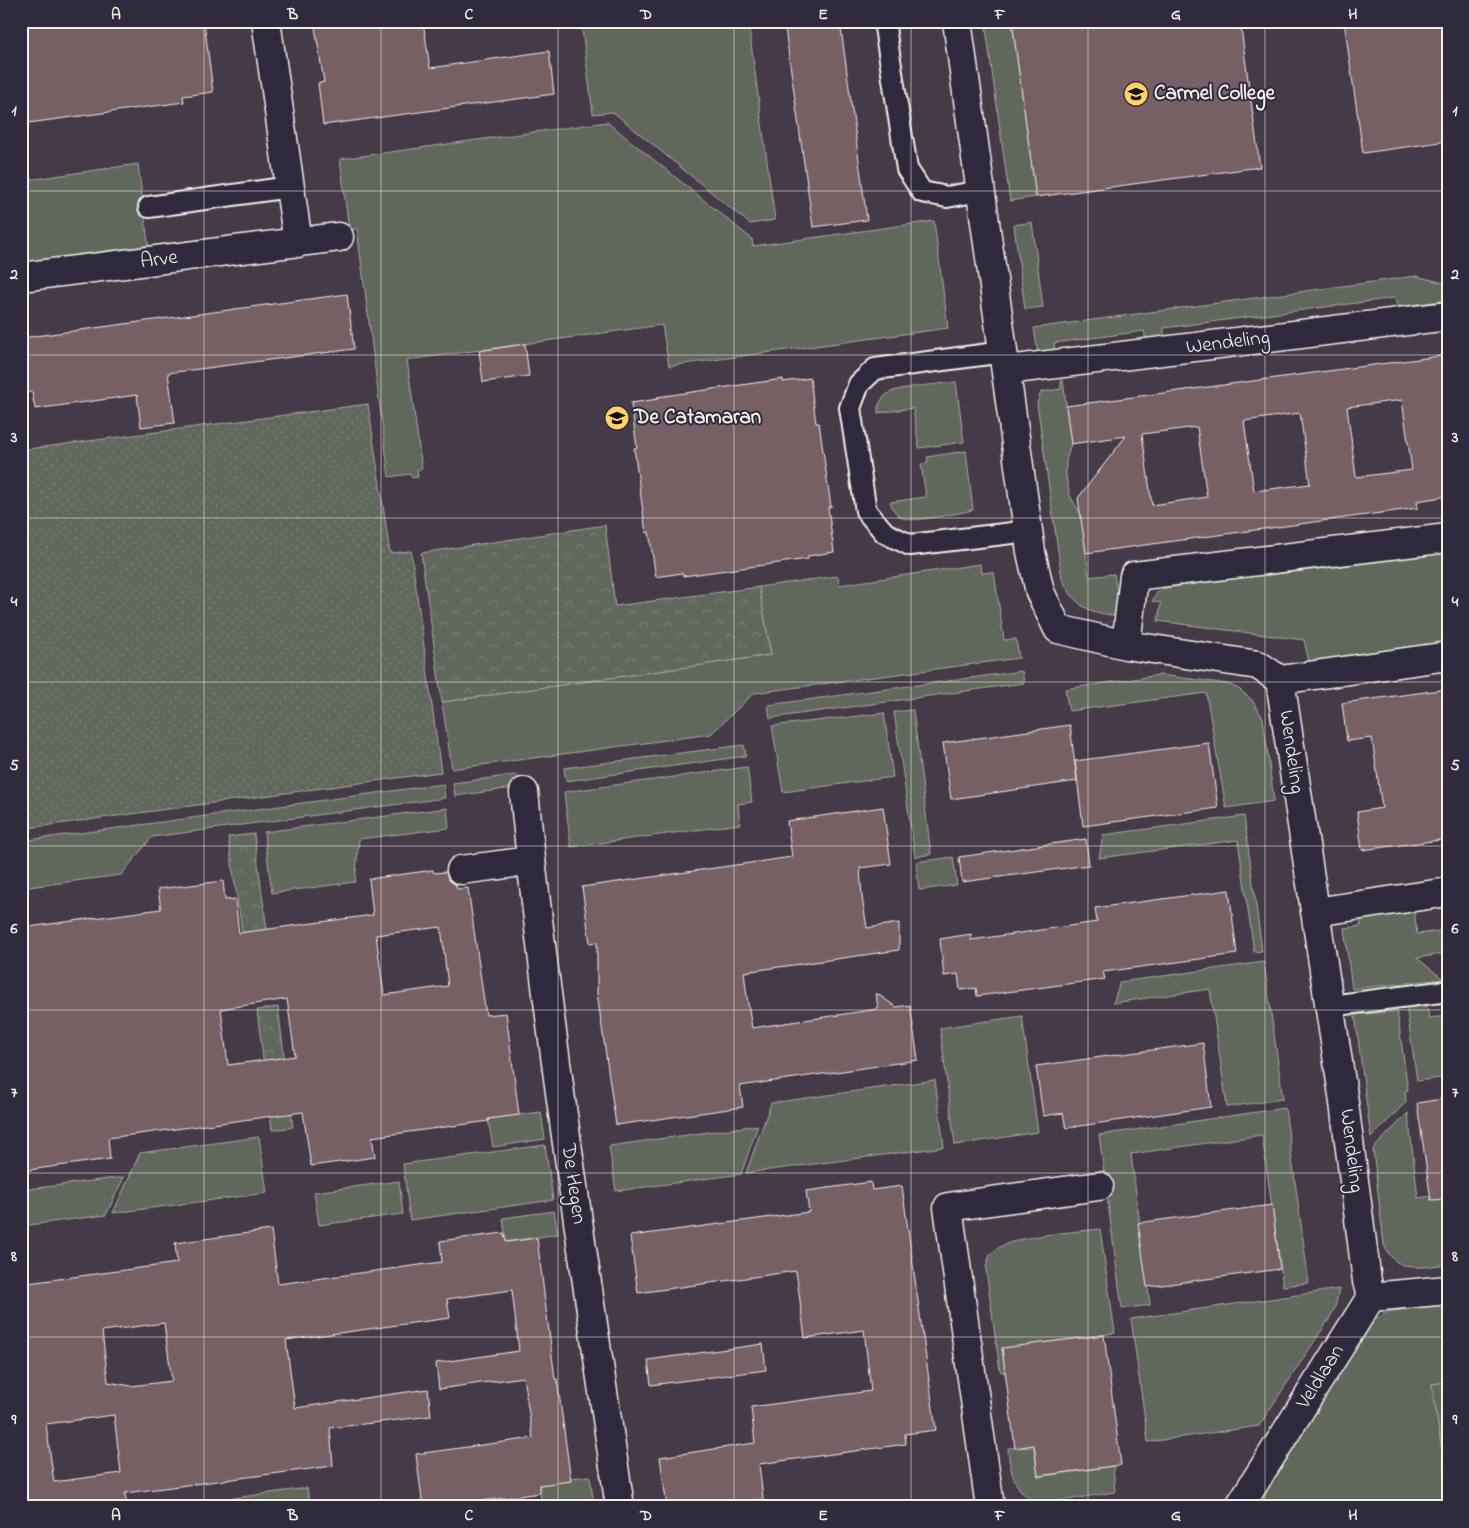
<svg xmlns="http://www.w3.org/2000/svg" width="1469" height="1528" viewBox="0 0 1469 1528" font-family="'Indie Flower',sans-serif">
	<defs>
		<pattern id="forest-crowns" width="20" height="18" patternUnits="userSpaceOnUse" patternTransform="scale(1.25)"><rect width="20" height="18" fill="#60685b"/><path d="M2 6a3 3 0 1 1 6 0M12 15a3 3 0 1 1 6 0" fill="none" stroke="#777e73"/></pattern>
		<pattern id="park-dots" width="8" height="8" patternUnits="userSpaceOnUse" patternTransform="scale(1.25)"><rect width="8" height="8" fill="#60685b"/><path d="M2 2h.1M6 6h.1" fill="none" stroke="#777e73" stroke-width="1.8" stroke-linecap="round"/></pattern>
	</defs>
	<rect width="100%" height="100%" fill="#443a48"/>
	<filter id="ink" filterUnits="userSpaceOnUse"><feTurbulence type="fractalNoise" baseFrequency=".02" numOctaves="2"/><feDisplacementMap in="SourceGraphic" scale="10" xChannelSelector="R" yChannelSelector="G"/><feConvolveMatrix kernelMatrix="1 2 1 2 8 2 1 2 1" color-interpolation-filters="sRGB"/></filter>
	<g filter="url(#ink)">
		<path fill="#60685b" stroke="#aaaca2" d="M581,21H748L775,220L750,224L613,112L593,114Z
			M985,21H1012L1036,197L1010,201Z
			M607,122L752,239L753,246L934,221L948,328L669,366L662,325L407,360L422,469L417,470L418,477L412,478L410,474L389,477L357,229L349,230L340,159Z
			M138,164L149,251L21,269V181Z
			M1032,222L1043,307L1025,309L1014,225Z
			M1416,276L1448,284V300L1397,307L1395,298L1164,328V338L1146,340L1144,331L1054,343L1055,353L1038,354L1034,328Z
			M1063,380L1071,444L1066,460V476L1070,496L1081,514L1089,577L1114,574L1120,611L1116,616C1085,611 1077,607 1062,579L1037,403L1041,392L1061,389V381Z
			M956,382L964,442L919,448L913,408L878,413C877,405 882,397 889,393C898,387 942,384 956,382Z
			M966,451L973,510C959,513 918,522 906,519C897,517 893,510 890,502L926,497L921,464L928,463L927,457Z
			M1448,550V643L1309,662L1304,640L1158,621L1161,603L1152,601L1157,593L1165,588Z
			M980,564L982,573L994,572L1004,640L1016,639L1019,658L754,693L711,734L452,769L442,702L771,655L759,587L838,576L839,585Z
			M1022,671L1024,683L770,718L768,705Z
			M1160,675L1228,684L1239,689L1252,700L1263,718L1274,801L1226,808L1206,693L1069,711L1065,689Z
			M913,710L931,854L915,857L894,712Z
			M884,713L893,777L783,792L772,726Z
			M744,745L746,756L566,781L564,768Z
			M747,767L752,802L738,804L740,824L571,847L564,792Z
			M515,775L520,779L521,787L455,796L453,783Z
			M443,784L445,798L152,837L121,875L21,888V841Z
			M447,808L449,828L359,839L355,882L272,893L264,832Z
			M1244,816L1262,951L1254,952L1238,840L1099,858L1103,835Z
			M953,857L957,885L919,890L916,862Z
			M1414,908L1417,934L1448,930V953L1417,958L1443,979L1352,989L1344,928L1361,926L1360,916Z
			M1264,962L1283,1099L1227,1107L1210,989L1113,1003L1120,982Z
			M1426,1001L1429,1018L1448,1016V1077L1417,1081L1406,1004Z
			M1397,1011L1408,1090L1405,1091L1406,1102L1371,1138L1355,1015Z
			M1022,1016L1038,1132L955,1145L940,1028Z
			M935,1080L944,1147L746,1173L771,1103Z
			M1285,1108L1309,1283L1283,1286L1262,1135L1131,1154L1150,1305L1122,1309L1099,1135Z
			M541,1112L545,1139L493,1147L488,1119Z
			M1408,1113L1418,1198L1441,1195L1443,1207H1448V1264C1421,1267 1397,1275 1384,1245L1373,1149Z
			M758,1125L741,1174L616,1191L609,1146Z
			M259,1137L267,1193L113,1213L140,1153Z
			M545,1145L553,1200L410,1220L403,1164Z
			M124,1177L106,1215L21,1226V1190Z
			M399,1181L403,1214L319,1225L314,1192Z
			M554,1211L558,1234L506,1242L503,1218Z
			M1100,1229L1115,1333L1002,1349L1005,1373L1000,1371L986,1269C987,1264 988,1258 991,1254C1005,1235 1076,1232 1100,1229Z
			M1339,1289L1335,1308L1329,1319L1259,1426L1148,1442L1131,1319Z
			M1448,1303V1382L1432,1384L1448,1490V1507H1257L1263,1494L1373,1321L1387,1312Z
			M1034,1447L1038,1477L1113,1466L1115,1492C1099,1494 1048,1505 1035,1501C1014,1493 1009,1467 1008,1448Z
			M590,1476L594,1507H542L539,1485L570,1481V1478Z
			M307,1488L310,1507H168Z"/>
		<path fill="url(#forest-crowns)" stroke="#aaaca2" d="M605,525L615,606L759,587L771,655L442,702L421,553Z
			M254,834L272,968L248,971L228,837Z
			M278,1007L293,1127L272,1130L257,1010Z
			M1448,1382V1490L1432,1384Z"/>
		<path fill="url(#park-dots)" stroke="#aaaca2" d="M368,404L390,553L411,551L441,772L21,829V450Z"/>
		<path fill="#766163" stroke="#f4f1e8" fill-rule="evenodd" d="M21,21H204L213,92L183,96L184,102L21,124Z
			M314,21H423L430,68L549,51L554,94L323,125L318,83L324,82Z
			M784,21H840L867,220L813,227Z
			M1012,21H1240L1260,167L1036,197Z
			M1344,21H1448V141L1363,153Z
			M347,294L354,349L168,373L175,423L141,427L137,395L35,409L32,392L21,393V338Z
			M525,344L529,376L483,382L479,351Z
			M1448,355V496L1417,501L1418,508L1086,553L1078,498L1126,436L1071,444L1066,406ZM1402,400L1412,470L1356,477L1347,407ZM1300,413L1310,484L1254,491L1244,421ZM1197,427L1207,497L1152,505L1142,434Z
			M810,378L816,423H819L831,507H828L834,552L808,556V559L683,576L682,573L656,577L649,532L646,533L634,448H637L631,403L658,399L657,397L783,379V382Z
			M1448,689V839L1362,850L1357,812L1382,808L1372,738L1347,741L1342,703Z
			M1070,725L1077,781L951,799L943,743Z
			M1209,743L1218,808L1083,826L1075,761Z
			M883,807L891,864L860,868L862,897L867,928L899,923V950L744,972L747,997L752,1028L878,1009L876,993L896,1007L910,1005L918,1060L740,1086L743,1107L616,1125L597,993V942L590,943L582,887L792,857L787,821Z
			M1086,839L1089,865L962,882L959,857Z
			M433,870L434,873L446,872L449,880L456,885L457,889L468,888L486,1015L506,1013L519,1115L488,1119L489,1121L372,1137L375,1157L311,1166L303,1112L108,1138L110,1159L21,1171V928L161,909L158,889L223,881L225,900L235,899L239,933L373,915L369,879ZM441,927L448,986L384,995L376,935ZM287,999L295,1056L228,1065L221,1009Z
			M1229,890L1237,954L1103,972L1105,979L977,996L976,988L960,990L958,974L944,976L940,939L971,934V940L1097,922L1095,908Z
			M1203,1043L1211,1107L1066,1128L1063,1113L1043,1116L1036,1066Z
			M1448,1098V1199L1431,1200L1417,1103Z
			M871,1182L872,1190L902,1186L936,1430L905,1434L906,1444L759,1464L763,1499L709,1507H667L660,1457L755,1443L751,1407L871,1391L864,1330L805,1338L796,1271L638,1293L630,1236L809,1212L806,1191Z
			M1272,1205L1280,1269L1147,1287L1138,1223Z
			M271,1230L278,1284L442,1262L440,1241L504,1233L506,1242L537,1238L555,1379H557L571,1481L539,1485L540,1493L439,1507H423L416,1454L533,1438L523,1377L439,1389L436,1363L519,1351L512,1290L447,1299L450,1318L286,1340L295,1408L428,1389L431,1416L330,1428L333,1466L125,1493L127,1507H21V1486H26L21,1448V1284L177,1263L175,1243ZM164,1323L172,1381L131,1386L108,1382L102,1331ZM114,1415L121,1473L54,1482L46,1424Z
			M1104,1335L1121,1465L1038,1476L1034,1445L1015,1448L1002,1348Z
			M763,1344L766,1370L651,1385L648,1360Z"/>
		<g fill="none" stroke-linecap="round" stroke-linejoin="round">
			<defs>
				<path id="lane" d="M884,21L907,169L922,192L947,197L980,191
					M149,207L290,187
					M1004,352L875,369L859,384L850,408L866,511L885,533L910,545L1029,531
					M1330,1006L1448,991"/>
				<path id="street" d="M266,21L298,243
					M957,21L1031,552L1040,592L1058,629L1126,645L1258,665L1280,680L1343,1095L1367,1281L1371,1297
					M21,277L339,237
					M1007,370L1448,316
					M1126,645L1134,576L1448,538
					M1280,680L1448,656
					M524,792C548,1031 585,1269 620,1507
					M461,870L531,861
					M1315,912L1448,892
					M1241,1504L1371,1297L1448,1290
					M990,1507L948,1207L1099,1186"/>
			</defs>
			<use href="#lane" stroke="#f4f1e8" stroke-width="24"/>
			<use href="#street" stroke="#f4f1e8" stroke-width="31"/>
			<use href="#lane" stroke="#2f2a3d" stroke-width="20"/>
			<use href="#street" stroke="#2f2a3d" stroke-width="28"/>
		</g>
	</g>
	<path fill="none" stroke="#f4f1e8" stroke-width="1" stroke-opacity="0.55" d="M204,21V1507M381,21V1507M558,21V1507M734,21V1507M911,21V1507M1088,21V1507M1265,21V1507M21,191H1448M21,355H1448M21,518H1448M21,682H1448M21,846H1448M21,1010H1448M21,1173H1448M21,1337H1448"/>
	<defs>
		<symbol id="university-disc" viewBox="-11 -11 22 22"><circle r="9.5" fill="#ffd166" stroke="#2f2a3d"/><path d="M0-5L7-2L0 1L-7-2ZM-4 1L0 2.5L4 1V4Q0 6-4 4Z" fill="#111"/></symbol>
		<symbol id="school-disc" viewBox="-11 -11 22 22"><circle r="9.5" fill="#ffd166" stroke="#2f2a3d"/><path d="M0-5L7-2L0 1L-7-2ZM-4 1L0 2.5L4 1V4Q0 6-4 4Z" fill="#111"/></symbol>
	</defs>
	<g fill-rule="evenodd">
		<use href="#university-disc" x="1122" y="80" width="28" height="28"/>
		<use href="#school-disc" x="603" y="404" width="28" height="28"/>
	</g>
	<g text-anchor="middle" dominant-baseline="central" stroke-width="4" stroke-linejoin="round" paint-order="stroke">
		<g font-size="21" font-weight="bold" fill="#f4f1e8" stroke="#2f2a3d" text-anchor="start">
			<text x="1154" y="94">Carmel College</text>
			<text x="634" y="418">De Catamaran</text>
		</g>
		<g font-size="21" fill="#f4f1e8" stroke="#2f2a3d">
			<text transform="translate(159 260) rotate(-7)">Arve</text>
			<text transform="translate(1228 343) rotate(-7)">Wendeling</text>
			<text transform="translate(1291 752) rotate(82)">Wendeling</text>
			<text transform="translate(1351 1151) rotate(83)">Wendeling</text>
			<text transform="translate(573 1184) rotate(82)">De Hegen</text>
			<text transform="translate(1321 1377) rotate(-58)">Veldlaan</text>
		</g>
	</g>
	<rect width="1469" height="1528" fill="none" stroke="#2f2a3d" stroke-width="55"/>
	<rect x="28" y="28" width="1414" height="1472" fill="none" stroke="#f4f1e8" stroke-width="2"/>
	<g font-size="16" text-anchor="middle" font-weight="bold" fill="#f4f1e8">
		<text x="116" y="19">A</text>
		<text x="293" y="19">B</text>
		<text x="469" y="19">C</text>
		<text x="646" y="19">D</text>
		<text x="823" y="19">E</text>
		<text x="1000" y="19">F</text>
		<text x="1176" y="19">G</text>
		<text x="1353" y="19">H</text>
		<text x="14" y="115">1</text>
		<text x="1455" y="115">1</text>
		<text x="14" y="279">2</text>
		<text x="1455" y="279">2</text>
		<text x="14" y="442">3</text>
		<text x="1455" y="442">3</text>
		<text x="14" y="606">4</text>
		<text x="1455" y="606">4</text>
		<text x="14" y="770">5</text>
		<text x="1455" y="770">5</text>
		<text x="14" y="933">6</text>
		<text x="1455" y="933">6</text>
		<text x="14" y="1097">7</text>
		<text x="1455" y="1097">7</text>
		<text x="14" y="1261">8</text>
		<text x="1455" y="1261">8</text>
		<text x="14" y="1424">9</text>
		<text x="1455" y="1424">9</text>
		<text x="116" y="1520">A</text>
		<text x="293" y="1520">B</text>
		<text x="469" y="1520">C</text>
		<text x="646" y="1520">D</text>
		<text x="823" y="1520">E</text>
		<text x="1000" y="1520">F</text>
		<text x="1176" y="1520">G</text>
		<text x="1353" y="1520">H</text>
	</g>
</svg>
